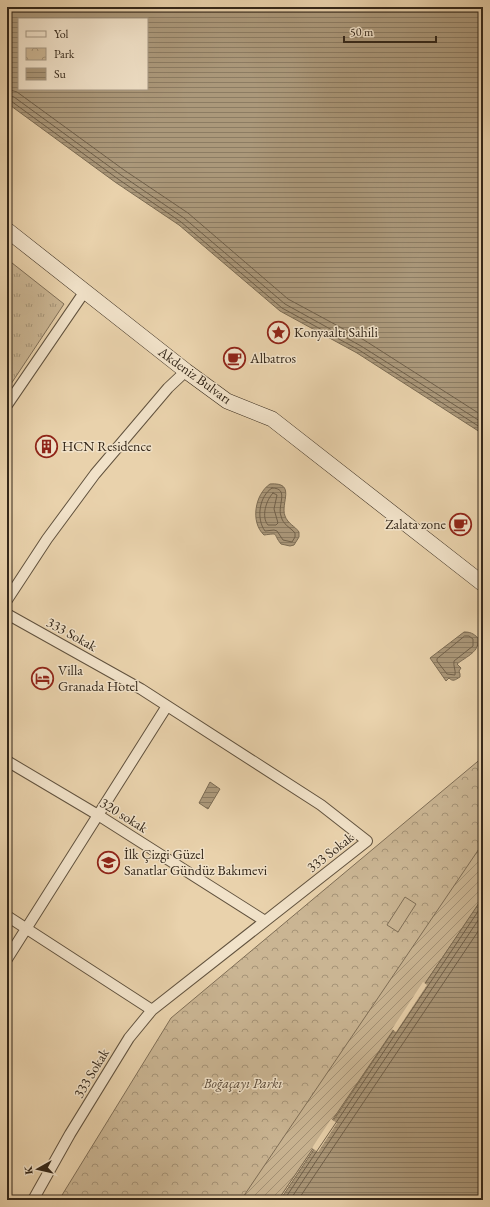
<svg xmlns="http://www.w3.org/2000/svg" width="490" height="1207" viewBox="0 0 490 1207" font-family="'EB Garamond',serif">
	<defs>
		<pattern id="grass-tufts" width="24" height="20" patternUnits="userSpaceOnUse"><rect width="24" height="20" fill="#cab593"/><path d="M3 7l-1-3M5 7V3M7 7l1-3M15 17l-1-3M17 17v-4M19 17l1-3" fill="none" stroke="#a59377"/></pattern>
		<pattern id="park-crowns" width="20" height="18" patternUnits="userSpaceOnUse"><rect width="20" height="18" fill="#cab593"/><path d="M2 6a3 3 0 1 1 6 0M12 15a3 3 0 1 1 6 0" fill="none" stroke="#a59377"/></pattern>
		<pattern id="garden-furrows" width="10" height="10" patternUnits="userSpaceOnUse"><rect width="10" height="10" fill="#cab593"/><path d="M-1 1l2-2M0 10L10 0M9 11l2-2" fill="none" stroke="#a59377"/></pattern>
		<pattern id="water-rules" width="6" height="5" patternUnits="userSpaceOnUse"><rect width="6" height="5" fill="#ab987a"/><path d="M0 2.5h6" fill="none" stroke="#8c7c63"/></pattern>
	</defs>
	<rect width="100%" height="100%" fill="#e9d2ac"/>
	<filter id="stains"><feTurbulence type="fractalNoise" baseFrequency=".005" numOctaves="4"/><feColorMatrix values="0 0 0 0 .2 0 0 0 0 .09 0 0 0 0 .02 0 0 0 .5 -.17"/></filter>
	<radialGradient id="worn" r=".72"><stop offset=".6" stop-color="#630" stop-opacity="0"/><stop offset="1" stop-color="#630" stop-opacity=".3"/></radialGradient>
	<path fill="url(#grass-tufts)" stroke="#7f6e56" d="M7,259L64,304L7,390Z"/>
	<path fill="url(#park-crowns)" stroke="#7f6e56" d="M483,757V898L278,1200H59L171,1018Z"/>
	<path fill="url(#garden-furrows)" stroke="#7f6e56" d="M483,843V898L278,1200H241Z"/>
	<path fill="#cab593" stroke="#7f6e56" d="M405,897L416,904L398,932L387,925Z"/>
	<path fill="url(#water-rules)" stroke="#7b6b53" fill-rule="evenodd" d="M7,7H483V434L357,353L280,311L179,225L115,182L7,103ZM19,19H147V89H19Z
		M270,484C297,482 280,503 285,516C288,524 295,526 299,532V537L294,545L290,546L281,544C272,533 280,533 264,535C250,522 255,494 270,484Z
		M464,632C470,632 473,633 478,638C480,652 467,656 457,664L461,668L459,671L460,674V677C455,680 453,682 449,678L446,681L430,658Z
		M210,782L220,789L208,809L199,803Z
		M483,897V1200H280Z"/>
	<path fill="#e9d2ac" d="M423,982L427,985L396,1032L392,1029Z
		M331,1119L337,1123L318,1152L312,1148Z"/>
	<g fill="none" stroke-linecap="round" stroke-linejoin="round">
		<path stroke="#70604a" stroke-width="1" d="M7,89L17,92L124,170L188,213L288,299L364,340L483,416
			M7,95L14,97L121,175L184,218L285,304L361,346L483,423
			M7,100L11,101L118,179L181,222L282,308L359,350L483,429
			M272,488C290,488 277,505 281,516C283,525 290,527 295,533V537L292,542L283,540L277,531L274,530L265,531C256,519 259,496 272,488Z
			M273,493L277,495L274,509L278,523L276,525H268C261,517 266,500 273,493Z
			M465,636H469L473,639V646L454,661C453,666 456,670 455,675L447,674L437,661V659Z
			M284,1200L483,904
			M290,1200L483,913
			M298,1200L483,924"/>
		<defs>
			<path id="minor" d="M7,405L85,291
				M7,600L47,539L95,474L168,388L186,371
				M7,614L141,689L321,805L367,841L152,1010L129,1038L70,1134L33,1200
				M7,761L98,815L265,921
				M7,916L152,1010
				M7,959L167,706"/>
			<path id="secondary" d="M7,230L186,371L227,401L272,419L483,584"/>
		</defs>
		<use href="#minor" stroke="#61523e" stroke-width="12"/>
		<use href="#secondary" stroke="#342719" stroke-width="16"/>
		<use href="#minor" stroke="#f1e2c9" stroke-width="10"/>
		<use href="#secondary" stroke="#f1e2c9" stroke-width="15"/>
	</g>
	<defs>
		<symbol id="sight-ring" viewBox="-11 -11 22 22"><circle r="9.5" fill="#f1e2c9" stroke="#8f2418" stroke-width="1.5"/><path d="M0-6L1.8-2.2L6-1.7L2.9 1.2L3.7 5.4L0 3.3L-3.7 5.4L-2.9 1.2L-6-1.7L-1.8-2.2Z" fill="#8f2418"/></symbol>
		<symbol id="cafe-ring" viewBox="-11 -11 22 22"><circle r="9.5" fill="#f1e2c9" stroke="#8f2418" stroke-width="1.5"/><path d="M-5.5-4.5H6V0H3Q3 3.5 0 3.5H-2.5Q-5.5 3.5-5.5 0ZM3-3.2v2h1.7v-2ZM-6 4.5H4V6H-6Z" fill="#8f2418"/></symbol>
		<symbol id="building-ring" viewBox="-11 -11 22 22"><circle r="9.5" fill="#f1e2c9" stroke="#8f2418" stroke-width="1.5"/><path d="M-4-6H4V6H1V3H-1V6H-4ZM-2.5-4.3h1.7v1.8h-1.7ZM.8-4.3h1.7v1.8H.8ZM-2.5-1h1.7V.8h-1.7ZM.8-1h1.7V.8H.8Z" fill="#8f2418"/></symbol>
		<symbol id="hotel-ring" viewBox="-11 -11 22 22"><circle r="9.5" fill="#f1e2c9" stroke="#8f2418" stroke-width="1.5"/><path d="M-6-4.5h1.5V1H6V5H4.5V3h-9V5H-6ZM-4 0a1.8 1.8 0 1 1 3.6 0ZM.5 0V-2.5h3Q6-2.5 6 0Z" fill="#8f2418"/></symbol>
		<symbol id="school-ring" viewBox="-11 -11 22 22"><circle r="9.5" fill="#f1e2c9" stroke="#8f2418" stroke-width="1.5"/><path d="M0-5L7-2L0 1L-7-2ZM-4 1L0 2.5L4 1V4Q0 6-4 4Z" fill="#8f2418"/></symbol>
	</defs>
	<g fill-rule="evenodd">
		<use href="#sight-ring" x="266" y="320" width="25" height="25"/>
		<use href="#cafe-ring" x="222" y="346" width="25" height="25"/>
		<use href="#building-ring" x="34" y="434" width="25" height="25"/>
		<use href="#cafe-ring" x="448" y="512" width="25" height="25"/>
		<use href="#hotel-ring" x="30" y="666" width="25" height="25"/>
		<use href="#school-ring" x="96" y="850" width="25" height="25"/>
	</g>
	<g text-anchor="middle" dominant-baseline="central" stroke-width="3" stroke-linejoin="round" paint-order="stroke">
		<g font-size="14" fill="#342719" stroke="#f1e2c9" text-anchor="start">
			<text x="294" y="332">Konyaaltı Sahili</text>
			<text x="250" y="358">Albatros</text>
			<text x="62" y="446">HCN Residence</text>
			<text x="446" y="524" text-anchor="end">Zalata zone</text>
			<text x="58" y="670">Villa<tspan x="58" dy="16">Granada Hotel</tspan></text>
			<text x="124" y="854">İlk Çizgi Güzel<tspan x="124" dy="16">Sanatlar Gündüz Bakımevi</tspan></text>
		</g>
		<g font-size="14" fill="#342719" stroke="#f1e2c9">
			<text transform="translate(195 375) rotate(36)">Akdeniz Bulvarı</text>
			<text transform="translate(72 634) rotate(29)">333 Sokak</text>
			<text transform="translate(124 815) rotate(32)">320 sokak</text>
			<text transform="translate(330 852) rotate(-38)">333 Sokak</text>
			<text transform="translate(91 1073) rotate(-59)">333 Sokak</text>
		</g>
		<g font-size="14" font-style="italic" fill="#5a4a38" stroke="#f1e2c9">
			<text x="243" y="1083">Boğaçayı Parkı</text>
		</g>
	</g>
	<rect width="490" height="1207" fill="none" stroke="#e9d2ac" stroke-width="24"/>
	<rect x="8" y="8" width="474" height="1191" fill="none" stroke="#342719" stroke-width="2"/>
	<rect x="12" y="12" width="466" height="1183" fill="none" stroke="#342719"/>
	<rect x="18" y="18" width="130" height="72" fill="#f1e2c9" stroke="#a59783"/>
	<rect x="26" y="31" width="20" height="6" fill="#f1e2c9" stroke="#a59783"/>
	<text x="54" y="38" font-size="12" fill="#342719">Yol</text>
	<rect x="26" y="48" width="20" height="12" fill="url(#park-crowns)" stroke="#a59783"/>
	<text x="54" y="58" font-size="12" fill="#342719">Park</text>
	<rect x="26" y="68" width="20" height="12" fill="url(#water-rules)" stroke="#a59783"/>
	<text x="54" y="78" font-size="12" fill="#342719">Su</text>
	<g transform="translate(38 1169) rotate(262)" stroke="#f1e2c9" stroke-width="3" paint-order="stroke">
	<path d="M0-3L7 15L0 10L-7 15Z" fill="#342719"/>
	<text y="-6" font-size="11" font-weight="bold" text-anchor="middle" fill="#342719">K</text>
	</g>
	<path d="M344 36v6h92v-6" fill="none" stroke="#342719" stroke-width="2"/>
	<text x="350" y="36" font-size="12" fill="#342719" stroke="#f1e2c9" stroke-width="3" paint-order="stroke">50 m</text>
	<rect width="100%" height="100%" filter="url(#stains)"/>
	<rect width="100%" height="100%" fill="url(#worn)"/>
</svg>
